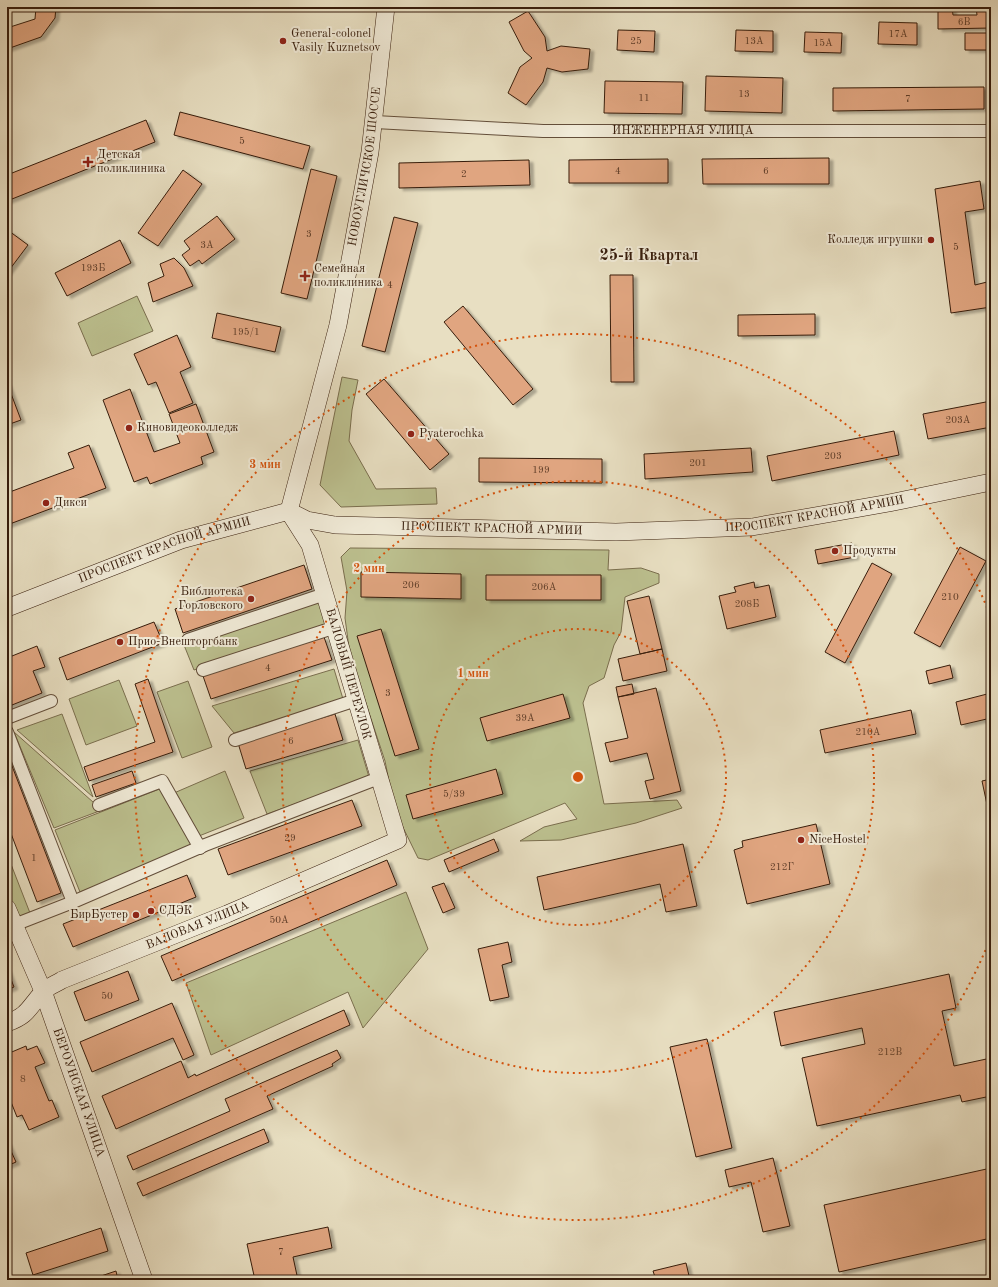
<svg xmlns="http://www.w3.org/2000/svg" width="998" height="1287" viewBox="0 0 998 1287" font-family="'Old Standard TT',serif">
	<defs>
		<filter id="shadow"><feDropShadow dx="4" dy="2.5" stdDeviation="1" flood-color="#0004"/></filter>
	</defs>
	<rect width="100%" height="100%" fill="#e8dfc2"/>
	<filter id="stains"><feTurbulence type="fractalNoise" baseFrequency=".005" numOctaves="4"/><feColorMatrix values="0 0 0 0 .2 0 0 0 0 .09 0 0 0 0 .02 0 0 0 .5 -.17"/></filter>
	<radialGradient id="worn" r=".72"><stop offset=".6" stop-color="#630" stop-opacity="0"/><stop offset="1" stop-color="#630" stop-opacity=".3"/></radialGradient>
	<path fill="#bcc08f" stroke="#7a6e4e" d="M137,296L153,331L92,356L78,323Z
		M342,377L358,380L352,410L349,441L376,489L436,488L437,504L341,507L320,485Z
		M350,548L609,550L608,570L641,568L659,574V583L625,597L621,632L614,645L604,678L589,686L583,703L604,804L677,800L682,808L636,823L561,840L520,841L544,827L577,819L565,803L428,860L418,858L395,811L385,761L350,655L345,618L347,591L341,557Z
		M320,600L328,623L194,670L184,645Z
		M334,669L343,699L234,733L212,706Z
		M119,680L137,726L86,745L69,699Z
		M188,681L212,747L182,758L157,692Z
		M62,714L93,797L17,730Z
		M14,732L102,810L54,828Z
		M358,740L369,777L267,814L250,771Z
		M225,771L244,818L199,836L174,793Z
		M162,788L196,846L80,892L55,830Z
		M7,854L30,913L18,917L7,890Z
		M406,892L428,949L363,1028L348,992L211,1055L186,983Z"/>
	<path fill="#e0a580" stroke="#371d0c" filter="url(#shadow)" d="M36,7H56L55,18L41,37L7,49V28L35,19Z
		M938,7H952L953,15H977L976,7H990L991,28L938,29Z
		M528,11L545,37L547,51L561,46L590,49L588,69L562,72L547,68L543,82L526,105L508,93L520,67L532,58L524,51L509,22Z
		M879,22L917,23V45L878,44Z
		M618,30L655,31L654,52L617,50Z
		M736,30L773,31V52L735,51Z
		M805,32L842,33L841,53L804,52Z
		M965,33H991V50H965Z
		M706,76L783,78L782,113L705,111Z
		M605,81L683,82L682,114L604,113Z
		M984,87V109L833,111V88Z
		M180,112L310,146L303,169L174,135Z
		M146,120L155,142L7,201V175Z
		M829,158V184H703L702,159Z
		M668,159V183H569V160Z
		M529,160L530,185L399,188V163Z
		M311,169L337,176L307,299L281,293Z
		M183,170L202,184L158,246L138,233Z
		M980,181L984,209L965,212L975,285L991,281V307L951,313L935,189Z
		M217,216L235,239L202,264L199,260L190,266L182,255L190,249L184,241Z
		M394,217L418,223L385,352L362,346Z
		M9,231L28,245L7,273V233Z
		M120,240L131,263L67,296L55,273Z
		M174,258L184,268L193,286L153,302L148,283L164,276L160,264Z
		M610,275H633L634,382H611Z
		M463,306L533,389L513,405L444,322Z
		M217,313L281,327L275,352L212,338Z
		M815,314V335L738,336V315Z
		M177,335L191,367L180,372L193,403L169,413L156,382L148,385L134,354Z
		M384,379L449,454L430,470L366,394Z
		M7,383L21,420L7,425Z
		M130,389L154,452L180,443L169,414L196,404L214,452L201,457L203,464L150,484L147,477L134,482L103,400Z
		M991,401V427L928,439L923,414Z
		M894,431L899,455L772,481L767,456Z
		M89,445L106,488L7,525V493L74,468L68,453Z
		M751,448L753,472L645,479L644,454Z
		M479,458L602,459V483L479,482Z
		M852,543L855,557L818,564L815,550Z
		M960,547L986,561L940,647L914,633Z
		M872,563L892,574L845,663L825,652Z
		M304,565L312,589L183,633L175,609Z
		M361,572L461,574V599L361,597Z
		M486,575H601V600H486Z
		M754,582L755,588L769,585L776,617L727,629L719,596L736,592L734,587Z
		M649,596L662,649L640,654L627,601Z
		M154,622L163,643L67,680L59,658Z
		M381,629L419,749L395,756L357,636Z
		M324,637L332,660L211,699L203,676Z
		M37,646L45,667L33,671L42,693L7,707V658Z
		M662,649L667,671L623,681L618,659Z
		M950,665L953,678L929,684L926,671Z
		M148,679L173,752L89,781L84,767L155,742L135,684Z
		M632,684L634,694L618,697L616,687Z
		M656,688L681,791L650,799L645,781L654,779L647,753L610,762L605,743L628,738L618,697Z
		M991,693V718L961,725L956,702Z
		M563,694L570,718L487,741L480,718Z
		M911,710L916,734L825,753L820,730Z
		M335,714L343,740L246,769L238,743Z
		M7,753L61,893L37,902L7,823Z
		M496,769L503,794L413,819L406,795Z
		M132,771L136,783L96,797L92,785Z
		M991,779V814H989L982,781Z
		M352,800L362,826L228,875L218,849Z
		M816,824L830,884L747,904L734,850L743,847L742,841Z
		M494,839L499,851L449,872L444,860Z
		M683,844L697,906L666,912L660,884L544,910L537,877Z
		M387,860L397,885L172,981L161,956Z
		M187,875L196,897L73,947L63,924Z
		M444,883L455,908L443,913L432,887Z
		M508,942L512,962L502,965L509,997L490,1001L478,949Z
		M7,969L14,987L7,990Z
		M128,971L139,1000L85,1021L74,992Z
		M949,974L956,1008L942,1011L954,1066L991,1058V1096L962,1102L960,1095L817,1126L802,1058L865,1044L862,1028L781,1046L774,1012Z
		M172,1003L194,1055L183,1060L173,1038L92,1072L80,1042Z
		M344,1010L350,1025L116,1129L102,1096L181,1061L188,1078L195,1074L196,1076Z
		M707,1039L732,1148L696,1157L670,1047Z
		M26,1046L27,1050L37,1046L45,1063L35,1067L49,1101L52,1100L59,1117L29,1130L22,1115L17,1117L7,1092V1054Z
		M337,1050L341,1058L332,1064L333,1066L267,1096L273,1109L133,1170L127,1156L230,1111L225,1099Z
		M264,1129L269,1142L143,1196L137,1183Z
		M7,1142L16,1162L7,1166Z
		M773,1158L790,1226L763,1232L751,1182L729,1187L725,1170Z
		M991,1168V1238L839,1272L824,1205Z
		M328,1227L332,1248L293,1257L298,1280H255L247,1244Z
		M101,1228L108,1251L33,1275L26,1253Z
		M686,1263L690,1280H656L653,1271Z
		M116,1271L118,1280H89Z"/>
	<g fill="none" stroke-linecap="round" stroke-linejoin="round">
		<defs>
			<g id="street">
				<path id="s1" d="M375,122L543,131H991"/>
				<path d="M188,640L325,594"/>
				<path d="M203,670L336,627"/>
				<path d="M7,718L51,701"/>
				<path d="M7,732L73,902"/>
				<path d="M235,740L356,700"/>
				<path d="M99,805L162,781L200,848"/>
				<path d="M14,925L73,902L205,845L379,778"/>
			</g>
			<g id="secondary">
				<path id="s2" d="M289,511L338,325L370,152L386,7"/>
				<path id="s3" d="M7,608L181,540L289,511L307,520L335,525L616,532L752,527L889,503L991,482"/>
				<path id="s4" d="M7,908L43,991L144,1280"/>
				<path id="s5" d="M7,1023C29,1015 28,1008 43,992C47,987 56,984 62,980L227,914L398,840L310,545L289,512"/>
			</g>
		</defs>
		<use href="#street" stroke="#634e3a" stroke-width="14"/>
		<use href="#secondary" stroke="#371d0c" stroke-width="18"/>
		<use href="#street" stroke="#f0ead7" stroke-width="12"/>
		<use href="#secondary" stroke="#f0ead7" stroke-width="17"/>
	</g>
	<g fill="none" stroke="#d6530c" stroke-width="2" stroke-dasharray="2 4">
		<circle cx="578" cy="777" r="148"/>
		<circle cx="578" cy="777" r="296"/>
		<path d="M990 939A443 443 0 1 1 990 615"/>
	</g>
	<g fill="#8f2418" stroke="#f0ead7" stroke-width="1.5">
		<circle cx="283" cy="41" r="4"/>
		<path d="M86 156h4v4h4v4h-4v4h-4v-4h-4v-4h4z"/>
		<circle cx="931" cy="240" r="4"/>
		<path d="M303 270h4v4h4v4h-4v4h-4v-4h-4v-4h4z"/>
		<circle cx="129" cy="428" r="4"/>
		<circle cx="411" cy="434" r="4"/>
		<circle cx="46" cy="503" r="4"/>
		<circle cx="835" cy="551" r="4"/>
		<circle cx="251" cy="599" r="4"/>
		<circle cx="120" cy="642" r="4"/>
		<circle cx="801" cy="840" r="4"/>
		<circle cx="151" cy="911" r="4"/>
		<circle cx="136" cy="915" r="4"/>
	</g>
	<g text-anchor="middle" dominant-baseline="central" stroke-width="4" stroke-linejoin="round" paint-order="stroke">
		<g font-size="10" fill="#613f29">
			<text x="964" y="22">6В</text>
			<text x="898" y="34">17А</text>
			<text x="636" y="41">25</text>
			<text x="754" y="41">13А</text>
			<text x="823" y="43">15А</text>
			<text x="744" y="94">13</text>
			<text x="644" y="98">11</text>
			<text x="908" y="99">7</text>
			<text x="242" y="141">5</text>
			<text x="618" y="171">4</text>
			<text x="766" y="171">6</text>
			<text x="464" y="174">2</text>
			<text x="309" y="234">3</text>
			<text x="207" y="245">3А</text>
			<text x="956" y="247">5</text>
			<text x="93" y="268">193Б</text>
			<text x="390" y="285">4</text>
			<text x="246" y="332">195/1</text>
			<text x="958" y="420">203А</text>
			<text x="833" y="456">203</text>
			<text x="698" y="463">201</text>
			<text x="541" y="470">199</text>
			<text x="411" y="585">206</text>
			<text x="544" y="587">206А</text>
			<text x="950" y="597">210</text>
			<text x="747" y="604">208Б</text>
			<text x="268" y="668">4</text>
			<text x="388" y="693">3</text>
			<text x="525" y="718">39А</text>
			<text x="868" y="732">210А</text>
			<text x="291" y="741">6</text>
			<text x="454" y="794">5/39</text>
			<text x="290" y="838">29</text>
			<text x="34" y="858">1</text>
			<text x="782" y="867">212Г</text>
			<text x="279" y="920">50А</text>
			<text x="107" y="996">50</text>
			<text x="890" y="1052">212В</text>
			<text x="23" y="1079">8</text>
			<text x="281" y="1252">7</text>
		</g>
		<g font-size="12" fill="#371d0c" stroke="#f0ead7" text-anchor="start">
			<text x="291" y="34">General-colonel<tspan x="291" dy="14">Vasily Kuznetsov</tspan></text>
			<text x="97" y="155">Детская<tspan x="97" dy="14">поликлиника</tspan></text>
			<text x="923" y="240" text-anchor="end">Колледж игрушки</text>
			<text x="314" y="269">Семейная<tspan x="314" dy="14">поликлиника</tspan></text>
			<text x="137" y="428">Киновидеоколледж</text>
			<text x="419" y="434">Pyaterochka</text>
			<text x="54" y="503">Дикси</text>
			<text x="843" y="551">Продукты</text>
			<text x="243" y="592" text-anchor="end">Библиотека<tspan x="243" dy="14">Горловского</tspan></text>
			<text x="128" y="642">Прио-Внешторгбанк</text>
			<text x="809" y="840">NiceHostel</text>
			<text x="159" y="911">СДЭК</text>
			<text x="128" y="915" text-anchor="end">БирБустер</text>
		</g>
		<g font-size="12" fill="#371d0c" stroke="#f0ead7">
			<text stroke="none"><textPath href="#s1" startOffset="308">ИНЖЕНЕРНАЯ УЛИЦА</textPath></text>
			<text stroke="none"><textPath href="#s2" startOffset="353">НОВОУГЛИЧСКОЕ ШОССЕ</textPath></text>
			<text stroke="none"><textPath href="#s3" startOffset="828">ПРОСПЕКТ КРАСНОЙ АРМИИ</textPath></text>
			<text stroke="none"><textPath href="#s3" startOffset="504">ПРОСПЕКТ КРАСНОЙ АРМИИ</textPath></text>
			<text stroke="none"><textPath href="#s3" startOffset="168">ПРОСПЕКТ КРАСНОЙ АРМИИ</textPath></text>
			<text transform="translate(348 674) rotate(74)">ВАЛОВЫЙ ПЕРЕУЛОК</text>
			<text stroke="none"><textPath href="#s5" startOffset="217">ВАЛОВАЯ УЛИЦА</textPath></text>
			<text stroke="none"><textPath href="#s4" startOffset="198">БЕРОУНСКАЯ УЛИЦА</textPath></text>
		</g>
		<g font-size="16" font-weight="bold" fill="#371d0c" stroke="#f0ead7">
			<text x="649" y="256">25-й Квартал</text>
		</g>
	</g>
	<circle cx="578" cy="777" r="6" fill="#d6530c" stroke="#f0ead7" stroke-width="2"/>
	<g font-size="12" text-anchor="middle" font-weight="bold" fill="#d6530c" stroke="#f0ead7" stroke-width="4" stroke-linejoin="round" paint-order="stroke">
		<text x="265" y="468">3 мин</text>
		<text x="369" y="572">2 мин</text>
		<text x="473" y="677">1 мин</text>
	</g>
	<rect width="998" height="1287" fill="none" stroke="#e8dfc2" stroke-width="24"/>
	<rect x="8" y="8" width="982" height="1271" fill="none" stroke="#371d0c" stroke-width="2"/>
	<rect x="12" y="12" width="974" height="1263" fill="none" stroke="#371d0c"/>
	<rect width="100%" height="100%" filter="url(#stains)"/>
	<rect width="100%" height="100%" fill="url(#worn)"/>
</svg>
